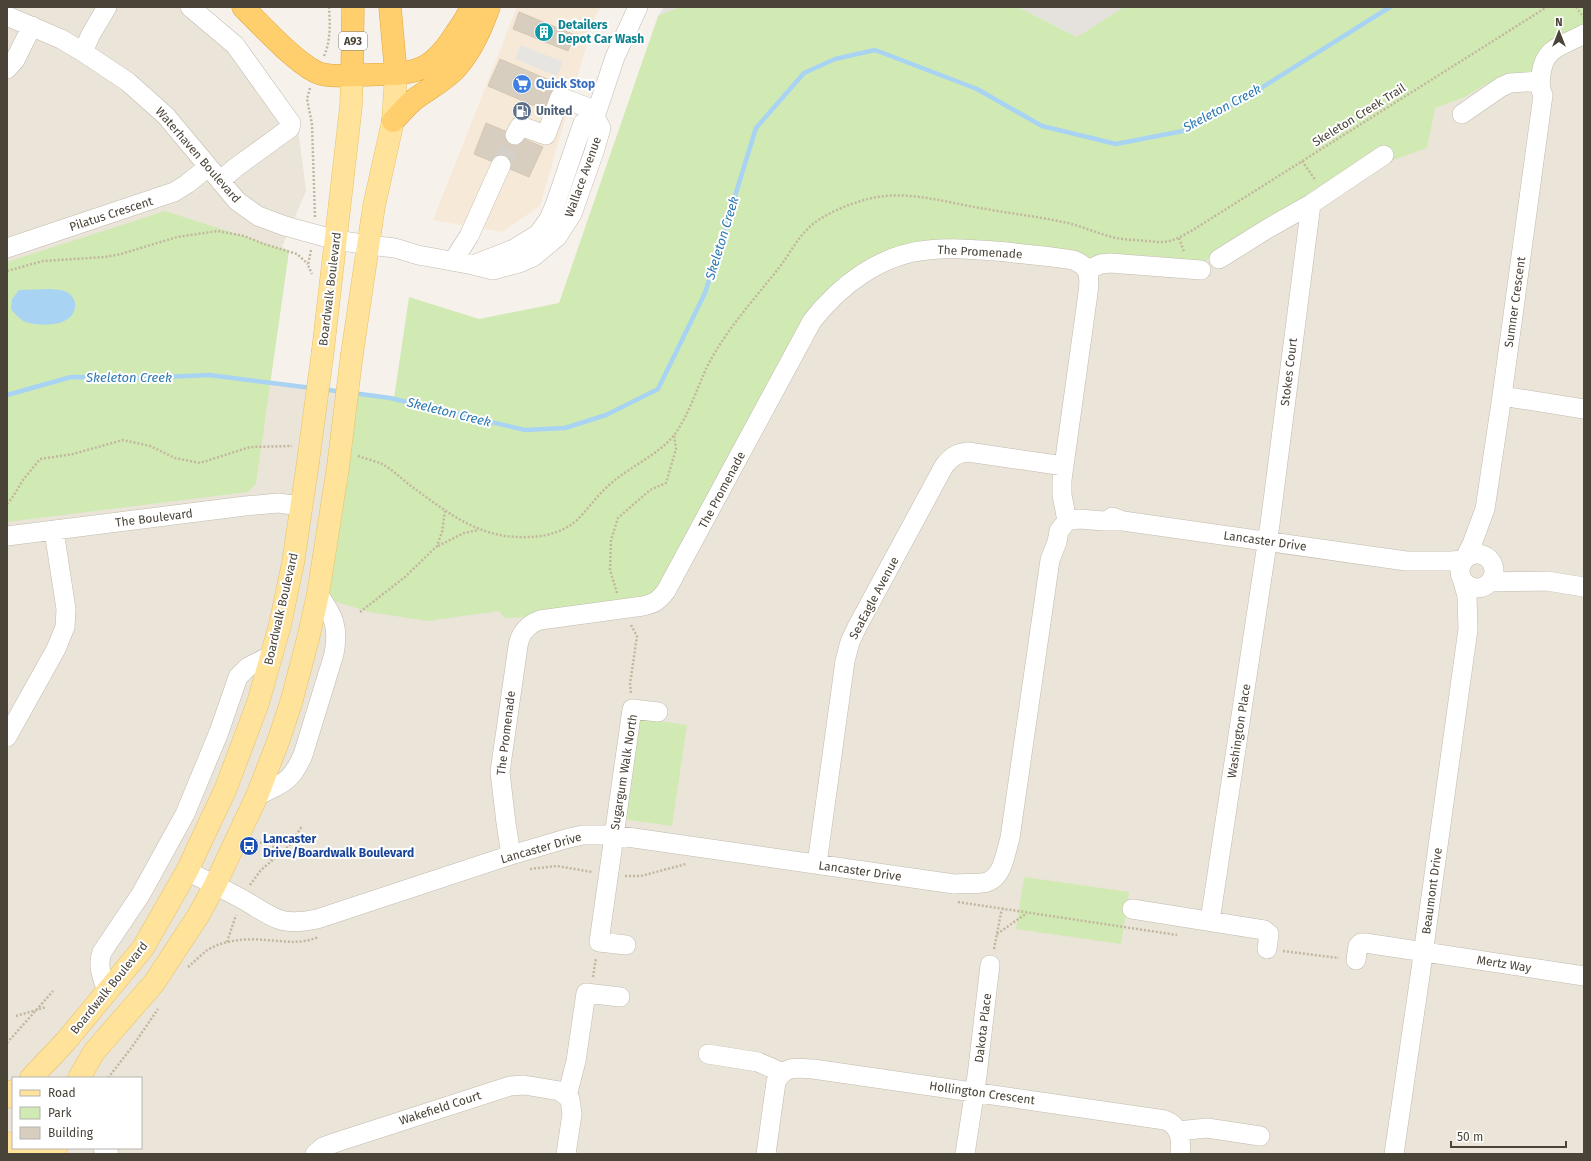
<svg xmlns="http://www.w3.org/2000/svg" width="1591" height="1161" viewBox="0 0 1591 1161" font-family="'Fira Sans',sans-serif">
	<rect width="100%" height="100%" fill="#f6f2eb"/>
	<path fill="#eae4d9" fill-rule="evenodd" d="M7,7H199L297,121L306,191L282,247L289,251L270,382L390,398L525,430L705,293L1584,7V1154H7ZM13,1078H141V1148H13Z"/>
	<path fill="#f7e9d7" d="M517,7H601L595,16L540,206L502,232L433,220Z"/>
	<path fill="#e5e1dc" d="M664,7H680L658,16Z
		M1018,7H1125L1077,37Z"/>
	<path fill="#d1eab4" d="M680,7H1018L1077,37L1124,7H1584V26L1530,74L1495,84H1486L1465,97L1435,108L1427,148L1393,160L1386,148L1202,263L1161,261L1157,256L1128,255L1123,260L1090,259L1081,254L967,242L844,280L661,586L650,597L530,617L505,618L499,611L427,621L369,612L324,598L357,393L394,398L409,297L479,319L559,303L658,16Z
		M165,211L289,251L256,484L248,492L7,522V262Z
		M637,718L687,725L672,826L622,819Z
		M1024,877L1129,892L1121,944L1016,929Z"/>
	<path fill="#e7e5e2" d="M521,45L563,62L557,76L515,59Z"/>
	<path fill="#a8d3f2" d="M51,289C55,290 60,289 64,291C79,296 79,315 64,321C56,326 29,326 22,320C19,318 13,312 11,309L12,299L19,290Z"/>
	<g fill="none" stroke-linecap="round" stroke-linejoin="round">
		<path stroke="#a8d3f2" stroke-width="4.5" d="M323,389L342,392
			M353,393L390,398L525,430L565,428L606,415L658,389L705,293L756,128L804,73L835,59L875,50L977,89L1042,126L1116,144L1183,131L1245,98L1390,7
			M7,395L71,377L144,378L209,375L312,388"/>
	</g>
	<path fill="#d8cec0" stroke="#d3c6b3" d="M519,12L575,35L568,51L513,29Z
		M500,59L556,83L544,110L488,86Z
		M486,123L543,147L529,177L474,154Z"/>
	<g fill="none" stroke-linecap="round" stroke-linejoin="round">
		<path stroke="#d4cfc7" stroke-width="19" stroke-dasharray="19 10" stroke-linecap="butt" d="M501,165L515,135"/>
		<defs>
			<path id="minor" d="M190,7L235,45L291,123L290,128L235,168L220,181
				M7,16L61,39L83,52L128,82L166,116L237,201L258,216L285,226L336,240L369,245L395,248L418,255L473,265L493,270L519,263L533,257L557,237L572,214L594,152L601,128L595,117
				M83,52L91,34L107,7
				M7,69L15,60L32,26
				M1462,114L1501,87L1510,83L1540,81
				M515,135L520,126L546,135L560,97L597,111
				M7,248L174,192L187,184L208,167
				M1219,259L1267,229L1311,204L1384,155
				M453,261L469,236L501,165
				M473,265L514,249L538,234L549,219L555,205L583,123L595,117L615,57L638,7
				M1087,270L1101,264L1110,263L1201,270
				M1502,396L1584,409
				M1112,517L1123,521L1406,561H1451L1463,560
				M7,536L245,506L278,503L301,506
				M1460 571a17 17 0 1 1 34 0a17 17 0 1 1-34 0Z
				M1465,558L1472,544L1485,509L1502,396L1543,95C1539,88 1540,81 1541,74C1545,46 1563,46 1584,34
				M1490,582L1547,581L1584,587
				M7,737L56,649L65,627L66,609L54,531
				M257,796C282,783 291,783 303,755L334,654C339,627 334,616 318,594
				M511,855L506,823L500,772L518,646C520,633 527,625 540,620L643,606C654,604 659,600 666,591L812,321C840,285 881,254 928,250C954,247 980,250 1007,252C1029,255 1051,256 1073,260C1090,266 1090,277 1088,293L1062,480V495L1067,521
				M817,864L845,661L850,642L857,627L944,466C951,457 957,453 968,452L1064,466
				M187,871C205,880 224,889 242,899C274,917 278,927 317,919L511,855L569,838L583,835H613L954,884C963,883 973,884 982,883C1003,881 1005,854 1010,838L1050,560L1057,542L1059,531L1067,521L1079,519L1104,521H1123
				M1132,909L1264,930L1269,934L1267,949
				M1210,921L1270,524L1311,204
				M626,945L599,942L632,709L658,712
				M1356,960L1358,946L1361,943H1365L1584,976
				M107,991C102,977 97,966 102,952L141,894L185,814L219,732L238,677L248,667L272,655
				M708,1054L758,1062L783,1073
				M567,1096L576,1061L586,993L620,997
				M1178,1131L1207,1128L1260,1136
				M103,1148L109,1154
				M315,1154L323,1147L337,1142L510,1086L524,1085L560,1091L570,1099L572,1114L566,1154
				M766,1154L776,1082C785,1065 796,1068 813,1069L1165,1120C1180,1126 1182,1139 1180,1154
				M965,1154L977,1076L990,965
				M1394,1154L1421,969L1468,629L1467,596L1463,582"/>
			<path id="major" d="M323,350L351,106L352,75
				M352,354L374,206L393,121L396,74
				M31,1078L66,1041L143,948L187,871L226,788L258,703L280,625L293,563L308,462
				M79,1078L94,1052L154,983L198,916L215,885L257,796L279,739L291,703L308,639L318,594L338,467
				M7,1097L13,1091
				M7,1143L13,1149L24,1154
				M44,1154L56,1148"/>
			<path id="highway" d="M243,7C262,26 293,60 316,72C328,78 347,75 361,75C409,73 428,78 456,33C462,25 468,16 471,7
				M390,7L396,74
				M352,75L353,7
				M393,121C400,114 407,105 415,99C429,88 445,81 457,67C472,50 481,29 489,7"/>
		</defs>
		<use href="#minor" stroke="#c2baad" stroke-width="20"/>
		<use href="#major" stroke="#e6c168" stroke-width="23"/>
		<use href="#highway" stroke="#e0a43a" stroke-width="23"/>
		<path stroke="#c4b69e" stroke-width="2.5" stroke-dasharray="2 2" stroke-linecap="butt" d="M1576,7L1584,18
			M324,56C331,40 330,24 329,7
			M310,88L307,99L312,124L315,218
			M1302,161L1316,181
			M1179,238L1184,252
			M311,250L308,265L312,274
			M7,271L43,261L105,257L121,254L177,237L218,231L244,236L264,244L297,254L308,264
			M358,456C366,459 375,461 382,464C393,470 402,479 411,486C440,507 469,531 506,536C531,539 559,537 578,519C588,509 596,497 606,488C626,468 658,456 675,434C689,414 696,391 706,369C724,332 753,301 778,269C790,254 798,236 813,224C827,213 847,205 864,200C905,188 946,203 986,209C1014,214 1041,217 1068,223C1083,227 1097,233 1112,237C1124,240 1136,240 1148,241C1156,242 1165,243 1173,240C1181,237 1189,232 1196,228L1547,7
			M7,504L12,498L23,480L40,459L73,454L123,440L150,446L175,458L200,463L250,447L292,446
			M438,546L464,533L479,530
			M617,593L610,570L611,540L618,518L650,490L666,483L676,449L674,435
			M360,612L405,577L437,546L442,532L445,511
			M631,625L637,636L630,684L631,693
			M256,842L274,844L270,861
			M283,852L291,851L297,852
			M530,869L557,866L592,872
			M625,876H641L686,864
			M250,885L261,870L289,846L302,826
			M958,902L1177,935
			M997,934L1027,913
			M227,942L236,915
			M994,949L1001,913L1003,908
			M1283,951L1339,958
			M188,967C194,962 200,956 206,951C222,940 247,938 265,940C287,941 297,945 319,937
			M593,977L596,958
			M16,1016L46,1007
			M7,1043L53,991
			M108,1078L132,1047L158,1009"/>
		<use href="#minor" stroke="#fff" stroke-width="19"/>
		<use href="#major" stroke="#ffe39b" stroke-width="22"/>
		<use href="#highway" stroke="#ffcf6d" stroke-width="22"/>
		<defs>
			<path id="major-bridge" d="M308,462L323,350
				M338,467L352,354"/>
		</defs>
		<use href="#major-bridge" stroke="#e6c168" stroke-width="23" stroke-linecap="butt"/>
		<use href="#major-bridge" stroke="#ffe39b" stroke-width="22"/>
	</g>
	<defs>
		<symbol id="building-disc" viewBox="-11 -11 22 22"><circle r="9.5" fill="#0f9aa8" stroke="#fff"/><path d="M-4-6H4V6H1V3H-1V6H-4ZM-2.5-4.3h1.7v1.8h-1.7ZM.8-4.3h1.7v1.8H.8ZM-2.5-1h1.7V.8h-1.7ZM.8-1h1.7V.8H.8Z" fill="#fff"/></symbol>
		<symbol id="supermarket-disc" viewBox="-11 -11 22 22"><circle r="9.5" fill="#3f7fe0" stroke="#fff"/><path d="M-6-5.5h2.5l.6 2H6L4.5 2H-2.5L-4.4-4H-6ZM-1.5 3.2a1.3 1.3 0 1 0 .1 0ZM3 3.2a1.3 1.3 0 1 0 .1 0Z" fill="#fff"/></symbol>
		<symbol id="fuel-disc" viewBox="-11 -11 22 22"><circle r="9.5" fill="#5c6f8a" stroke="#fff"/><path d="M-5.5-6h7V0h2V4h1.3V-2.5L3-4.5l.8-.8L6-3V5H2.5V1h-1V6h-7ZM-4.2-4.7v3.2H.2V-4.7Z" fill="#fff"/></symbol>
		<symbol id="bus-disc" viewBox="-11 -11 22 22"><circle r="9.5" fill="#1a4fb4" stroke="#fff"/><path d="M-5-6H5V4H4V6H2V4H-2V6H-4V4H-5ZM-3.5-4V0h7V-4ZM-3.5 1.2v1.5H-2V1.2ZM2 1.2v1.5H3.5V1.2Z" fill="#fff"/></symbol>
	</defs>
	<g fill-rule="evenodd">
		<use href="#building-disc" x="533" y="21" width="22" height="22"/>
		<use href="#supermarket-disc" x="511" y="73" width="22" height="22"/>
		<use href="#fuel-disc" x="511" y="100" width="22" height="22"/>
		<use href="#bus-disc" x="238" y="835" width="22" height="22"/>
	</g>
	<g text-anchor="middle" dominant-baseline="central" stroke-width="4" stroke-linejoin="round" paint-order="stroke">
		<rect fill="#fff" stroke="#807b74" stroke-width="1" x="339" y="32" width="28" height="18" rx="3"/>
		<g font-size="11" font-weight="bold" fill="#4a4338">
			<text x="353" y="41">A93</text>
		</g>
		<g font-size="12" font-weight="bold" fill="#0d838f" stroke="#fff" text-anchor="start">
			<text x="558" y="25">Detailers<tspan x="558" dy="14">Depot Car Wash</tspan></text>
		</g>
		<g font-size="12" font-weight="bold" fill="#366cbe" stroke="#fff" text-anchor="start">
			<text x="536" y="84">Quick Stop</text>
		</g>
		<g font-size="12" font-weight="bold" fill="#4e5e75" stroke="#fff" text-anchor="start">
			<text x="536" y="111">United</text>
		</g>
		<g font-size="12" fill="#4a4338" stroke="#fff">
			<text transform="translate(1359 115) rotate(-32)">Skeleton Creek Trail</text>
			<text transform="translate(198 155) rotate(49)">Waterhaven Boulevard</text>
			<text transform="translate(583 177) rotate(-70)">Wallace Avenue</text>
			<text transform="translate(111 214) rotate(-18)">Pilatus Crescent</text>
			<text transform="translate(980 252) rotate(3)">The Promenade</text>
			<text transform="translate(330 289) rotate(-83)">Boardwalk Boulevard</text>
			<text transform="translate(1515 302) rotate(-82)">Sumner Crescent</text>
			<text transform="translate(1289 372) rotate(-83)">Stokes Court</text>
			<text transform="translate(722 490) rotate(-62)">The Promenade</text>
			<text transform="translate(154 518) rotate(-7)">The Boulevard</text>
			<text transform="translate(1265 541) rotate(8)">Lancaster Drive</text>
			<text transform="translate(874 598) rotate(-62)">SeaEagle Avenue</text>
			<text transform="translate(281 609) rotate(-77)">Boardwalk Boulevard</text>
			<text transform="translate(1239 731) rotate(-81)">Washington Place</text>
			<text transform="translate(506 733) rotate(-83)">The Promenade</text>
			<text transform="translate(624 772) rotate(-81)">Sugargum Walk North</text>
			<text transform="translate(541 848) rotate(-16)">Lancaster Drive</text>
			<text transform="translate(860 871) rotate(8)">Lancaster Drive</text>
			<text transform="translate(1432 891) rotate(-82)">Beaumont Drive</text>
			<text transform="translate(1504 964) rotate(9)">Mertz Way</text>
			<text transform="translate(109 988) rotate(-51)">Boardwalk Boulevard</text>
			<text transform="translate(983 1028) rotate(-83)">Dakota Place</text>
			<text transform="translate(982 1093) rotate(8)">Hollington Crescent</text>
			<text transform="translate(440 1108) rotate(-18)">Wakefield Court</text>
		</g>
		<g font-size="12" font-weight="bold" fill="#164399" stroke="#fff" text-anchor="start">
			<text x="263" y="839">Lancaster<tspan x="263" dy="14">Drive/Boardwalk Boulevard</tspan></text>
		</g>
		<g font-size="13" font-style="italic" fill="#2d79b1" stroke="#fff">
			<text transform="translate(1222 108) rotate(-28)">Skeleton Creek</text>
			<text transform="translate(722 238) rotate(-73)">Skeleton Creek</text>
			<text x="129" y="377">Skeleton Creek</text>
			<text transform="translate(449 412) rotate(14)">Skeleton Creek</text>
		</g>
	</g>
	<rect width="1591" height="1161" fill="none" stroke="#4a4338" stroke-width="16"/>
	<rect x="12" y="1077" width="130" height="72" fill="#ffffff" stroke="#b7b4af"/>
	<rect x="20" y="1090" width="20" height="6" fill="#ffe39b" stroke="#b7b4af"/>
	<text x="48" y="1097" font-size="12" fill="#4a4338">Road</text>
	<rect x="20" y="1107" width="20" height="12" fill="#d1eab4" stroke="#b7b4af"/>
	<text x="48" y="1117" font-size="12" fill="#4a4338">Park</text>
	<rect x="20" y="1127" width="20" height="12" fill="#d8cec0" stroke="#b7b4af"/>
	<text x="48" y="1137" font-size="12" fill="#4a4338">Building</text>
	<g transform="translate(1559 32)" stroke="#ffffff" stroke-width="3" paint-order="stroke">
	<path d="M0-3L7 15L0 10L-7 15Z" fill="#4a4338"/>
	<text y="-6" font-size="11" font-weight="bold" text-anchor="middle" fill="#4a4338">N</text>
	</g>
	<path d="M1451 1141v6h115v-6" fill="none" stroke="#4a4338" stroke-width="2"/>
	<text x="1457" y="1141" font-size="12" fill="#4a4338" stroke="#ffffff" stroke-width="3" paint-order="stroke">50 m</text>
</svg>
